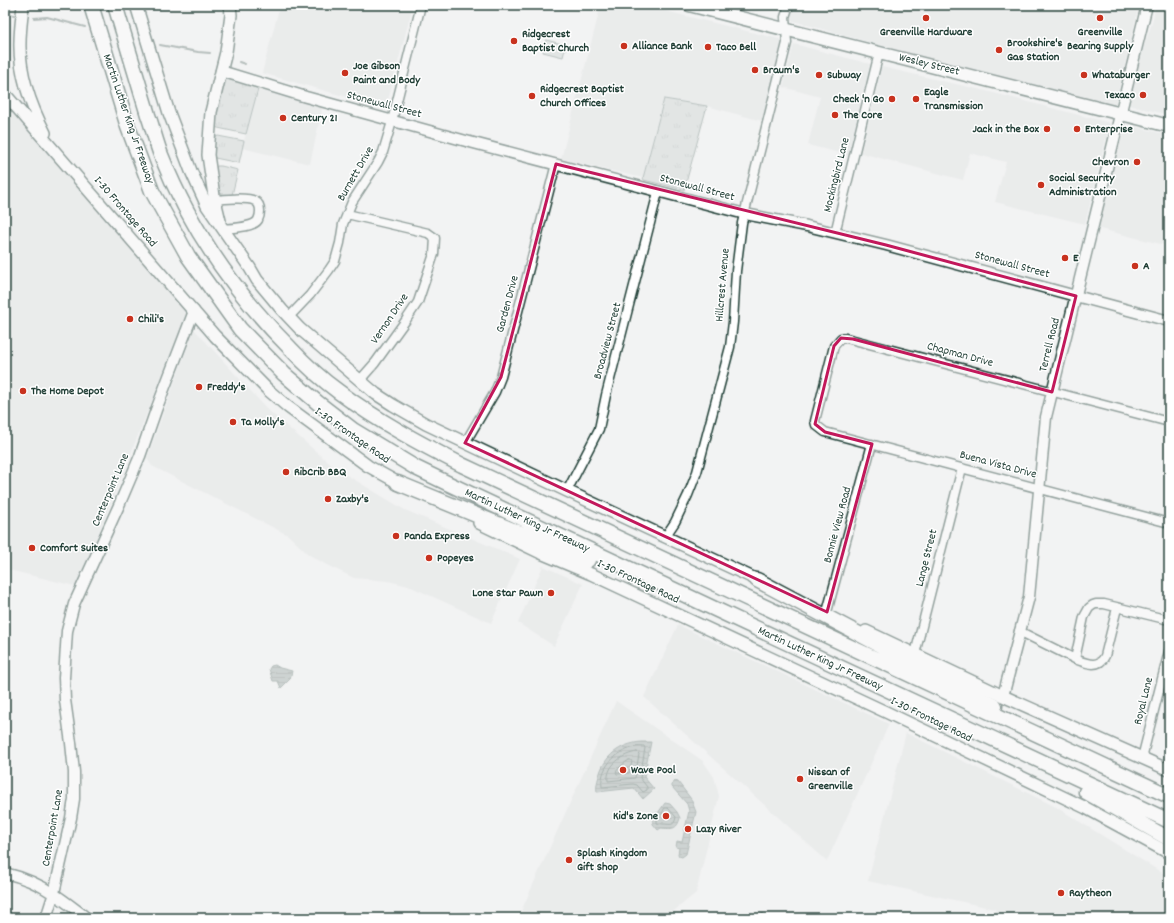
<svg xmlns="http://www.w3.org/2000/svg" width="1174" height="923" viewBox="0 0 1174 923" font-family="Dekko,sans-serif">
	<defs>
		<pattern id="grass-tufts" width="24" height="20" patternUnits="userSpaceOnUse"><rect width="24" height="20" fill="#ced5d3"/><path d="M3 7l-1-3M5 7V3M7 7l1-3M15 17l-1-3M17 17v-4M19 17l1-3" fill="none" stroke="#b0b8b6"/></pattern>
		<pattern id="water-rules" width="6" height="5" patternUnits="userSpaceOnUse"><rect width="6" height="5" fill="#a1adaa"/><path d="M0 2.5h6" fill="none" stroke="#838e8b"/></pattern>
	</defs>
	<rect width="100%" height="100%" fill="#f2f3f3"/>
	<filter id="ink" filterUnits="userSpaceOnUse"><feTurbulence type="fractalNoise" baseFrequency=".025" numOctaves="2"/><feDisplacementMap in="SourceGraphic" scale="8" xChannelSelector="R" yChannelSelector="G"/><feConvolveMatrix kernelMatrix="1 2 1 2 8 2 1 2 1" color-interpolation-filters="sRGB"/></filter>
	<g filter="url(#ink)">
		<path fill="#e0e4e3" d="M280,5H413L386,108L262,73Z
			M601,5H641L783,40L762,121L707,106L664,99L643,178L561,159Z
			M794,5H1139L1115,106L900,51L790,20Z
			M1156,5H1169V115L1129,105L1140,57L1152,23Z
			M794,44L870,64L848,155L808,145L820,97L783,87Z
			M882,67L986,91L1110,123L1085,224L995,202L1006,162L970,153L963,180L861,153Z
			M258,89L323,104L310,164L242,148Z
			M5,102L187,314L95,542L75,586L5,569Z
			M1122,124L1169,135V246L1096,228Z
			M194,329L268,410L335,468L405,510L520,559L491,623L409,586L388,581L354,578L325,564L308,554L288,535L152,466L147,458Z
			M543,566L583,584L554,646L518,623Z
			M678,625L889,724L827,861L644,697Z
			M616,701L703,761L714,777L719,796L696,893L665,918H518Z
			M906,733L1056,807L1169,877V918H993L995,909L868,881Z"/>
		<path fill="url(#grass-tufts)" stroke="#768984" d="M228,79L258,87V89L246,134L218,128L215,127L214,120L224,80Z
			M664,99L707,106L684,190L644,180L643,178Z
			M218,136L244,141L239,163L215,158L213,154L214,138Z
			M217,166H221L238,170L232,195C229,195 225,195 222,194C216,192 216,175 215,169Z"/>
		<path fill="#ced5d3" stroke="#768984" d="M546,40L566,45L563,57L543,52Z"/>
		<path fill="url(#water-rules)" stroke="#6d807b" d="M275,665L280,668L292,671L290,679L281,688L278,681H273L269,669L271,666Z
			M641,742H651L644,777L654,789L643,799L634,788L597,792C596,787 597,782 599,776C604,756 620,744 641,742Z
			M675,781L678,782L691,799L696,812L686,854L682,857L679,856L678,854L679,848L676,847L677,841L682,842L689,811L687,804L672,787V785Z
			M665,803L670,804L677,812L680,818C677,830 672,829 661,828L658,830L653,824L652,813H658Z"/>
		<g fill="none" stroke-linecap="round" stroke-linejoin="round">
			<path stroke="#536a63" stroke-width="1" d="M641,746H644L645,748L640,778L647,787V790L643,792L637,785L633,784L602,787C599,764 621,748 641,746Z
				M637,752L639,754L635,778L608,781C606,765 623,754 637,752Z
				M629,760H631L632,762L629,773L617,774L616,772C619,767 624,763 629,760Z
				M665,808H668L676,817C674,827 671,824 663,824C657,823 662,825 657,823V818L661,815Z"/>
			<path stroke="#6d807b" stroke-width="2" d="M5,13L14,15
				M34,18L47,17L85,27
				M160,45L198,52L210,53
				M239,62L245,64
				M442,918L456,914L476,913L488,918
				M754,918L763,914L765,918"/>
			<defs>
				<path id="minor" d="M215,200C223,199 248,197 255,201C259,203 260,207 260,211C260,214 259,218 258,220C253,228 231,228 222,229
					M347,214L428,233L435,238L434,254L418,302L406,320L375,363L360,380
					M835,233L879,53
					M289,317L310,295L329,270L335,261L340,243L343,224L352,202L378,162L383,152L391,125L421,5
					M1169,422L846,338H841L834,346L815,421L816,425L825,432L1169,523
					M465,443L495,392L501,377L556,164
					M567,491L599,429L606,395L658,192
					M665,537L675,522L688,495L697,472L730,347L733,322L736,271L742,223L787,43L785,17L789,5
					M827,612L872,444
					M1019,631L1075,659C1086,663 1099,669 1105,656L1117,608
					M915,654L962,468
					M1075,659L1084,617L1089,608L1093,605L1096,604H1104L1169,620
					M1142,758L1169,651"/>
				<path id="tertiary" d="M221,71L306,97L466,141L745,214L807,226L886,245L1169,321
					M1003,696L1029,597L1046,417L1147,5
					M5,873C22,877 39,884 54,894C65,901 76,910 87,918
					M46,918L54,893L71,818L74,799V772L71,743L65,700L64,678L67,631L74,604L120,503L140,456L156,410L194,311"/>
				<path id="secondary" d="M23,5C22,17 20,30 20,42C19,72 31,106 45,133
					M136,5L169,113L191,171L207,206L250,268L257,280L282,310L300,329L376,394L393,405L426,424L567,491L764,583
					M5,94L215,336L268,390L288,407L368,466L404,486
					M220,221L214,196L208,155L211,112L226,52L231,15L230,5
					M479,523L541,553L591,574L888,713L1086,808L1169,853
					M866,631L1003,696L1169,770"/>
				<path id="primary" d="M689,5L1169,126"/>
				<path id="motorway" d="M91,5L128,127L152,191L188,256L240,329L284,374L318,403L353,430L416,468L447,483L717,610L1169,821
					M115,5C126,42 137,79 148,115C153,129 156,142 161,155C190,228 235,293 290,348C305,364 321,379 339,392C378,421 419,443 462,465L1169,796
					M398,483L498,524L588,560
					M757,580L995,706
					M1086,792L1169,839"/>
			</defs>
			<use href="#minor" stroke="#1f3d34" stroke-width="11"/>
			<use href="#tertiary" stroke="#1f3d34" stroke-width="13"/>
			<use href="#secondary" stroke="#1f3d34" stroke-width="14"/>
			<use href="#primary" stroke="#1f3d34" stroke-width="15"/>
			<use href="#motorway" stroke="#1f3d34" stroke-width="17"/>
			<use href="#minor" stroke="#fff" stroke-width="8"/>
			<use href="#tertiary" stroke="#fff" stroke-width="10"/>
			<use href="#secondary" stroke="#fff" stroke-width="11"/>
			<use href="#primary" stroke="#fff" stroke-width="12"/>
			<use href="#motorway" stroke="#fff" stroke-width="14"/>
		</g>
	</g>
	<path d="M0 0H1174V923H0ZM556,164L886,245L1076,296L1052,392L853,339L841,338L834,346L815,424L825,432L872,444L827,612L465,443L501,377Z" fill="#f2f3f3" fill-opacity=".55" fill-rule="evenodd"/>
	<path fill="none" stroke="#c2185b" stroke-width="3" stroke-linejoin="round" d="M556,164L886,245L1076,296L1052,392L853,339L841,338L834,346L815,424L825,432L872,444L827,612L465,443L501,377Z"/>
	<g fill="#c8321e" stroke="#fff" stroke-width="1.5">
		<circle cx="926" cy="18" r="4"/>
		<circle cx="1100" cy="18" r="4"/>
		<circle cx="514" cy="41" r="4"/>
		<circle cx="624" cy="46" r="4"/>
		<circle cx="708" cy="47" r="4"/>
		<circle cx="999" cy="50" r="4"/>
		<circle cx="755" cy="70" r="4"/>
		<circle cx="345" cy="73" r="4"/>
		<circle cx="819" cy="75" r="4"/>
		<circle cx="1084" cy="75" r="4"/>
		<circle cx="1143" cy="95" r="4"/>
		<circle cx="532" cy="96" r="4"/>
		<circle cx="892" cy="99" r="4"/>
		<circle cx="916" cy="99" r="4"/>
		<circle cx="835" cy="115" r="4"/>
		<circle cx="283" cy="118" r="4"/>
		<circle cx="1047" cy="129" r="4"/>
		<circle cx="1077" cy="129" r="4"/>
		<circle cx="1137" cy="162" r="4"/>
		<circle cx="1041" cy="185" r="4"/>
		<circle cx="1065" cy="258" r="4"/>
		<circle cx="1135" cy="266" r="4"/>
		<circle cx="130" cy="319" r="4"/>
		<circle cx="199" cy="387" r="4"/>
		<circle cx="23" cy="391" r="4"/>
		<circle cx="233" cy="422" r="4"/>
		<circle cx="286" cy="472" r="4"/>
		<circle cx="328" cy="499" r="4"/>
		<circle cx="396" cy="536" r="4"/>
		<circle cx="32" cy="548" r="4"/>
		<circle cx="429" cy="558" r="4"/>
		<circle cx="551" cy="593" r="4"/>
		<circle cx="623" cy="770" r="4"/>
		<circle cx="800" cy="779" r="4"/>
		<circle cx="666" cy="816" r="4"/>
		<circle cx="688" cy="829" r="4"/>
		<circle cx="569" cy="860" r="4"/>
		<circle cx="1061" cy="893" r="4"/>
	</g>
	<g text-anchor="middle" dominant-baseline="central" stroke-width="3" stroke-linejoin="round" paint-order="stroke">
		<g font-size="12" font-weight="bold" fill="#1f3d34" stroke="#fff" text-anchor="start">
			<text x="926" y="32" text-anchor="middle">Greenville Hardware</text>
			<text x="1100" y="32" text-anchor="middle">Greenville<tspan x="1100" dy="14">Bearing Supply</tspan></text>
			<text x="522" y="34">Ridgecrest<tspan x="522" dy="14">Baptist Church</tspan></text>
			<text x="1007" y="43">Brookshire's<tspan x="1007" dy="14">Gas Station</tspan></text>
			<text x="632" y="46">Alliance Bank</text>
			<text x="716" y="47">Taco Bell</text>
			<text x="353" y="66">Joe Gibson<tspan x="353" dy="14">Paint and Body</tspan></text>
			<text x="763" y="70">Braum's</text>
			<text x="827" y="75">Subway</text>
			<text x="1092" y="75">Whataburger</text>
			<text x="540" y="89">Ridgecrest Baptist<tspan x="540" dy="14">Church Offices</tspan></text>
			<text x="924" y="92">Eagle<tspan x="924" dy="14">Transmission</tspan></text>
			<text x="1135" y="95" text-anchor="end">Texaco</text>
			<text x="884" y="99" text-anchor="end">Check 'n Go</text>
			<text x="843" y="115">The Core</text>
			<text x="291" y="118">Century 21</text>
			<text x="1039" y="129" text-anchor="end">Jack in the Box</text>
			<text x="1085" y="129">Enterprise</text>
			<text x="1129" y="162" text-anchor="end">Chevron</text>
			<text x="1049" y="178">Social Security<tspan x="1049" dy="14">Administration</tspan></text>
			<text x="1073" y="258">E</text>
			<text x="1143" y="266">A</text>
			<text x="138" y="319">Chili's</text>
			<text x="207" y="387">Freddy's</text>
			<text x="31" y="391">The Home Depot</text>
			<text x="241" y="422">Ta Molly's</text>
			<text x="294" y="472">RibCrib BBQ</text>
			<text x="336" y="499">Zaxby's</text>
			<text x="404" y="536">Panda Express</text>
			<text x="40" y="548">Comfort Suites</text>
			<text x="437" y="558">Popeyes</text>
			<text x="543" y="593" text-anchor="end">Lone Star Pawn</text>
			<text x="631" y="770">Wave Pool</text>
			<text x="808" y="772">Nissan of<tspan x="808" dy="14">Greenville</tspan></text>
			<text x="658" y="816" text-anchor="end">Kid's Zone</text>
			<text x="696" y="829">Lazy River</text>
			<text x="577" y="853">Splash Kingdom<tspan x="577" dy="14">Gift Shop</tspan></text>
			<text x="1069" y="893">Raytheon</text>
		</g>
		<g font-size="12" fill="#1f3d34" stroke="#fff">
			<text transform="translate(929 65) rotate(14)">Wesley Street</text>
			<text transform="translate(384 105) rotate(15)">Stonewall Street</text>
			<text transform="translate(128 119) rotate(71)">Martin Luther King Jr Freeway</text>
			<text transform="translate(356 174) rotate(-60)">Burnett Drive</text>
			<text transform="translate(837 175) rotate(-76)">Mockingbird Lane</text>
			<text transform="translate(697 188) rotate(15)">Stonewall Street</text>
			<text transform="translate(125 212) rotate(49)">I-30 Frontage Road</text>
			<text transform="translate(1012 265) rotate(15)">Stonewall Street</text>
			<text transform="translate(723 285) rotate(-85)">Hillcrest Avenue</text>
			<text transform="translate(508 304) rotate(-75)">Garden Drive</text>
			<text transform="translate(390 319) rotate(-56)">Vernon Drive</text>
			<text transform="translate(608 341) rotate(-75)">Broadview Street</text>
			<text transform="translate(1050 345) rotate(-76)">Terrell Road</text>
			<text transform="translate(960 355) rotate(15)">Chapman Drive</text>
			<text transform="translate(352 436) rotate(35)">I-30 Frontage Road</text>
			<text transform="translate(998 465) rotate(15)">Buena Vista Drive</text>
			<text transform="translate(111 490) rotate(-67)">Centerpoint Lane</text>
			<text transform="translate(527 521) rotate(25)">Martin Luther King Jr Freeway</text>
			<text transform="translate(838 525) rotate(-75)">Bonnie View Road</text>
			<text transform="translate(927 558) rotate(-76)">Lange Street</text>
			<text transform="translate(638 582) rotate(25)">I-30 Frontage Road</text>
			<text transform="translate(820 659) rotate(25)">Martin Luther King Jr Freeway</text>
			<text transform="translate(1144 701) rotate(-76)">Royal Lane</text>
			<text transform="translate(931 720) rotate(26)">I-30 Frontage Road</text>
			<text transform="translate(53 828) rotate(-80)">Centerpoint Lane</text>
		</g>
	</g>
	<rect width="1174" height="923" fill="none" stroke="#fff" stroke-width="20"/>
	<rect x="10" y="10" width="1154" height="903" fill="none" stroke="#1f3d34" stroke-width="1.5" filter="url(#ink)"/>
</svg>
